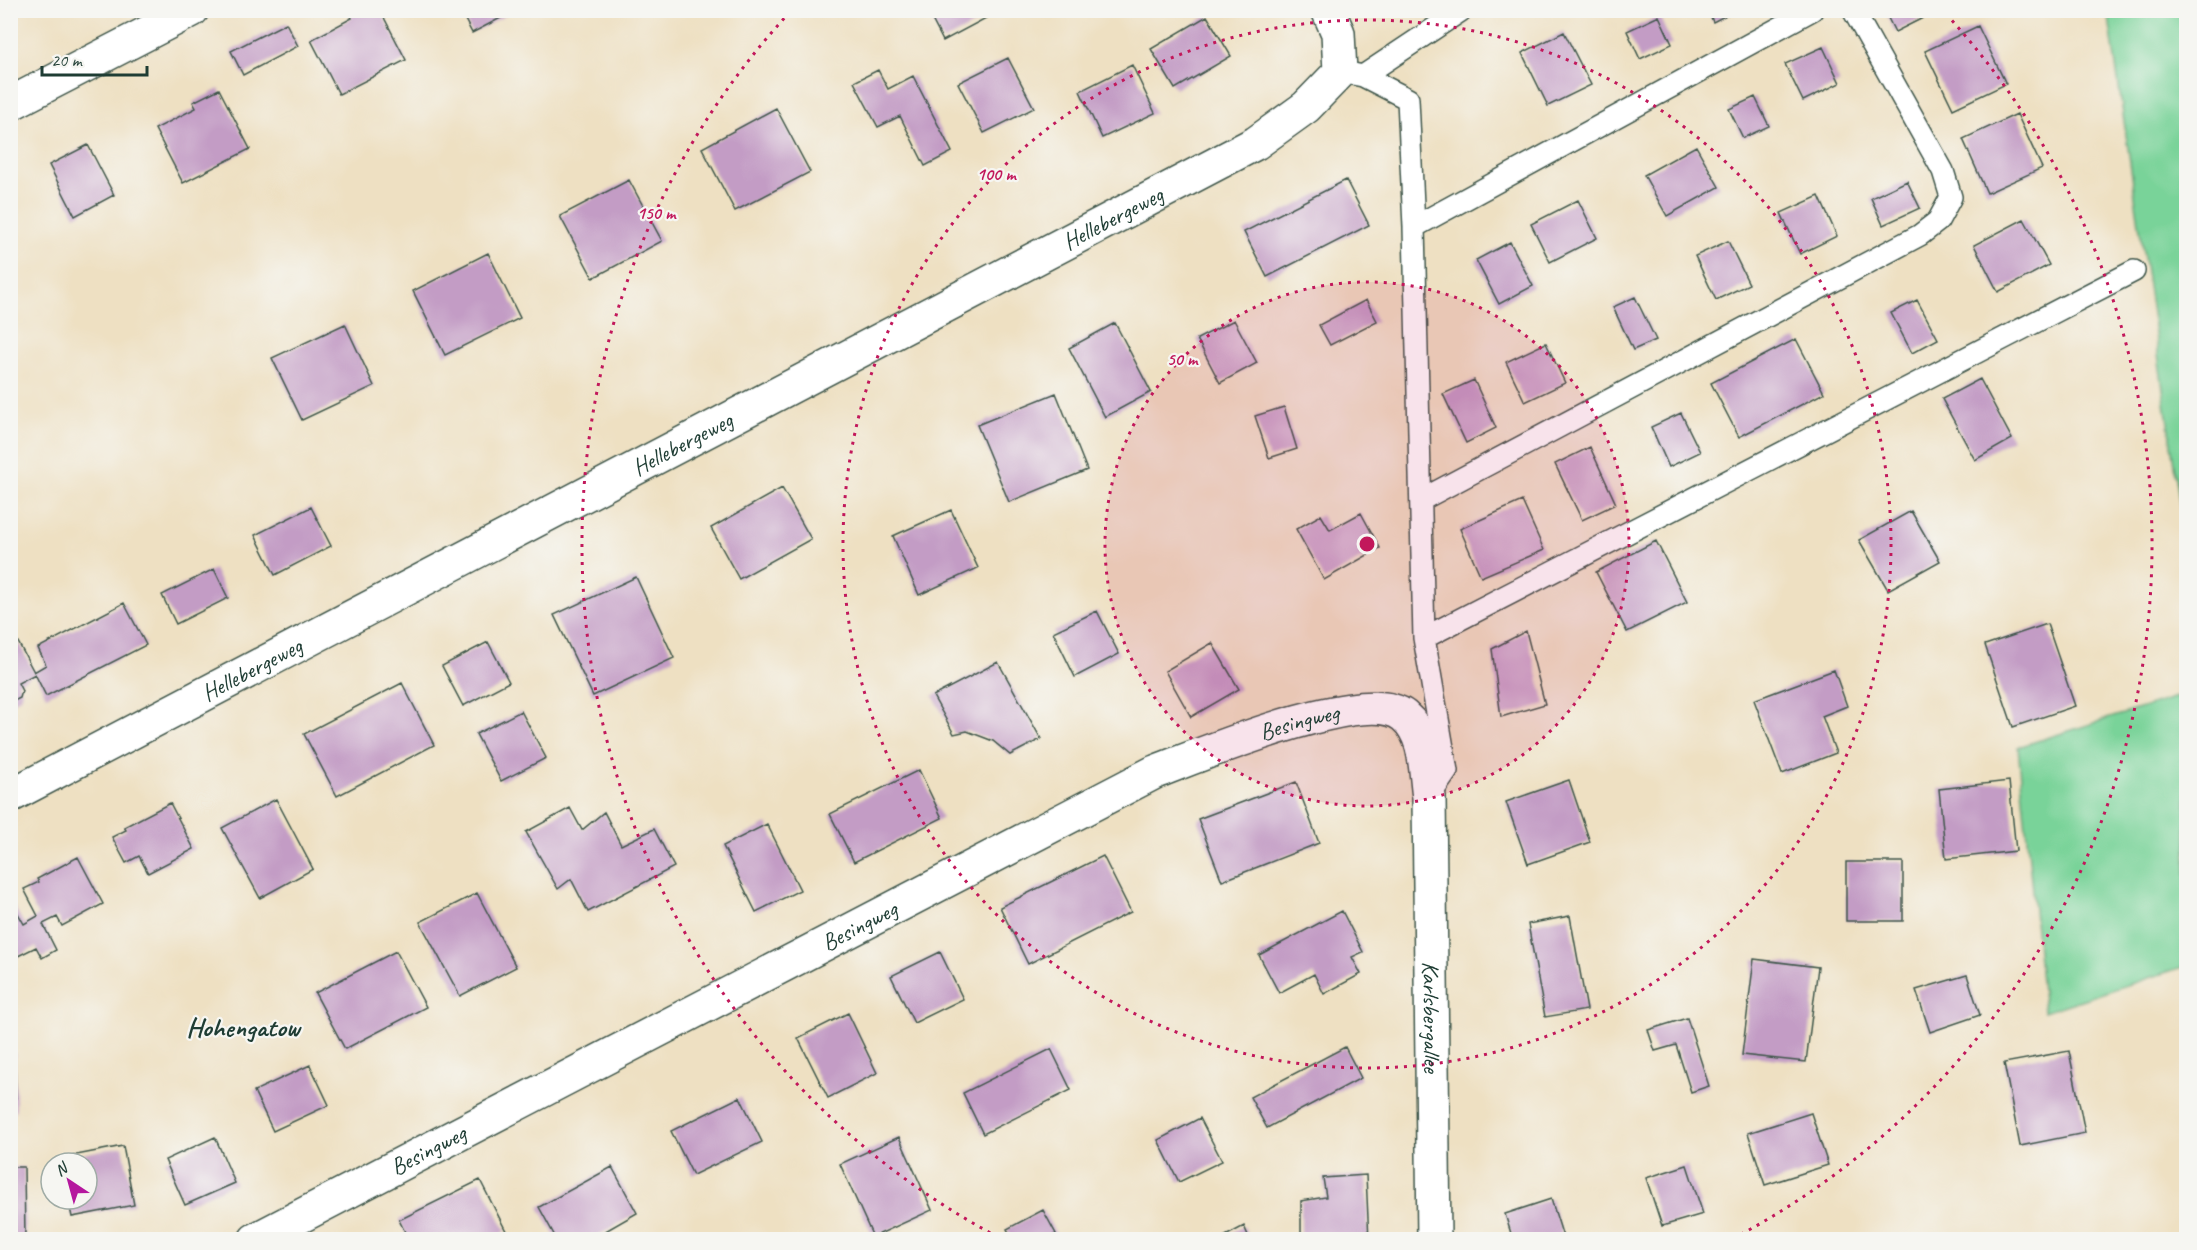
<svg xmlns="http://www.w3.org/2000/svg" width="2197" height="1250" viewBox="0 0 2197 1250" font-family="Caveat,sans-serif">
	<rect width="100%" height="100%" fill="#f6f6f2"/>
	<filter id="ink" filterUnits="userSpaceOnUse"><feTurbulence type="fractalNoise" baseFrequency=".0167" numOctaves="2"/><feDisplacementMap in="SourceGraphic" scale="12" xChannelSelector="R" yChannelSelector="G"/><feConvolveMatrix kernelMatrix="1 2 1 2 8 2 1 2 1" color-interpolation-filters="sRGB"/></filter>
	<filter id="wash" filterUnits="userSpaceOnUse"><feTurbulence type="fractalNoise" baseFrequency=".008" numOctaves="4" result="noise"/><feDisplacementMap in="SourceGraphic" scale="24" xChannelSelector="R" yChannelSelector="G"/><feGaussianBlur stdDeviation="1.35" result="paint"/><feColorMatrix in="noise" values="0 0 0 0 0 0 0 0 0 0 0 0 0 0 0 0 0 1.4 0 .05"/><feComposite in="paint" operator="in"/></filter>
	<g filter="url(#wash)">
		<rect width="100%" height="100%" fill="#eee0c2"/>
		<path fill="#79d399" stroke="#4c8866" stroke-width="1.5" d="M2108,11H2186V547Z
			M2186,694V966L2044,1012L2018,747Z"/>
		<g id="blocks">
			<path fill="#c39cc5" d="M353,10H380L406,60L339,94L311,40L352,18L349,13Z
				M460,10H516L472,33Z
				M927,10H985L988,17L943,41Z
				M1708,10H1736L1713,22Z
				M1884,10H1939L1895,32Z
				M1207,16L1231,56L1175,89L1151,49Z
				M1659,16L1672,44L1640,59L1627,31Z
				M286,23L298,46L243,75L231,51Z
				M1978,26L2006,84L1953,109L1925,51Z
				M1564,32L1591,85L1548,106L1522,53Z
				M1823,47L1840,83L1803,101L1785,64Z
				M1008,58L1034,108L984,133L958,83Z
				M1132,65L1155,113L1102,138L1080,91Z
				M878,70L888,89L913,76L952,152L925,166L900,116L878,127L854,82Z
				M219,89L250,149L183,183L155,129L196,108L193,102Z
				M1755,97L1769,126L1743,138L1729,109Z
				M776,108L810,172L735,211L702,148Z
				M2017,114L2042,168L1987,193L1963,139Z
				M88,145L114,195L75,216L49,165Z
				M1696,146L1719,187L1667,216L1644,175Z
				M629,180L662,241L593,278L560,216Z
				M1346,180L1369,225L1267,277L1244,232Z
				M1907,181L1920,208L1883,225L1871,198Z
				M1819,196L1837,236L1800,254L1781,213Z
				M1578,200L1597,238L1550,262L1531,224Z
				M2024,219L2049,265L1998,292L1974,245Z
				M1728,241L1749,284L1716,300L1695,256Z
				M1510,242L1533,286L1499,304L1476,260Z
				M488,253L520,318L445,355L413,291Z
				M1635,297L1656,340L1633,350L1613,307Z
				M1366,300L1377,321L1330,345L1319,325Z
				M1917,300L1938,339L1912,353L1891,313Z
				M1234,320L1257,363L1220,383L1197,339Z
				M1115,323L1151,392L1105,417L1069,348Z
				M345,324L374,386L302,420L272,358Z
				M1796,339L1824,393L1739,437L1711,383Z
				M1546,343L1565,383L1525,402L1506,362Z
				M1980,379L2012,439L1975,460L1942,399Z
				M1474,380L1496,428L1466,443L1443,394Z
				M1056,393L1087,470L1009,502L977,425Z
				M1284,407L1297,449L1269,458L1255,416Z
				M1681,413L1700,452L1669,467L1651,427Z
				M1590,447L1616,504L1582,520L1555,464Z
				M782,488L811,539L739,579L711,528Z
				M1522,501L1544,550L1481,577L1460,529Z
				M311,507L331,546L275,575L255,535Z
				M951,510L978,568L919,595L893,536Z
				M1911,511L1940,561L1888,590L1859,540Z
				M1361,513L1380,548L1324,580L1296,529L1321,515L1330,530Z
				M1656,541L1687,602L1627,632L1596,572Z
				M214,569L228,598L176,624L162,595Z
				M636,577L674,658L593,696L554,615Z
				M124,603L146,645L46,696L35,674L18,683L22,691L20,698L10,703V627L34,672L46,665L38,648Z
				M1097,611L1119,654L1075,677L1053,632Z
				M2047,624L2075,706L2013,727L1985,645Z
				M1526,631L1545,704L1501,717L1492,649Z
				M488,642L509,682L463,706L442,666Z
				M1212,643L1239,689L1191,717L1165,671Z
				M998,662L1041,739L1010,755L993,741L967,731L954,734L933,696Z
				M1834,670L1847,706L1822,716L1836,753L1782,774L1754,700Z
				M402,683L434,745L337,796L304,734Z
				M521,711L546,758L501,781L476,734Z
				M919,770L942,818L854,862L830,814Z
				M1569,780L1590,842L1528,864L1506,802Z
				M2009,781L2016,851L1946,859L1939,789Z
				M1296,782L1319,843L1222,881L1198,819Z
				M276,799L313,869L260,898L222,828Z
				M170,803L194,849L148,873L139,856L126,863L112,837L126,830L124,827Z
				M570,808L582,830L604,812L621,845L654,829L674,867L588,912L571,879L558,889L526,832Z
				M767,824L800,890L756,912L723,846Z
				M1103,856L1131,912L1028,964L1000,907Z
				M78,857L103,904L62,926L57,917L43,924L56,950L42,958L36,947L10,960V899L24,924L38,916L24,889L39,882L37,879Z
				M1846,862H1903V921H1846Z
				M477,893L516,967L460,996L420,922Z
				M1342,911L1363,952L1352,957L1361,974L1324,994L1314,974L1279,993L1259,955Z
				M1570,916L1587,1010L1545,1017L1528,924Z
				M396,951L426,1007L345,1049L315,993Z
				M940,952L963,999L914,1023L891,976Z
				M1754,959L1818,967L1806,1062L1742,1055Z
				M1967,975L1980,1015L1930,1032L1916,990Z
				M848,1013L877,1073L828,1098L798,1038Z
				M1687,1018L1709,1086L1691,1092L1676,1045L1655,1051L1648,1030Z
				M1345,1047L1361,1078L1267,1128L1250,1097Z
				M1051,1049L1071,1090L983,1134L963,1093Z
				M2069,1051L2085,1133L2020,1146L2004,1063Z
				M10,1053H15L16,1111H10Z
				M310,1065L329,1105L273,1131L254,1091Z
				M740,1097L762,1142L693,1175L671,1131Z
				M1811,1113L1828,1165L1765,1185L1748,1133Z
				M1200,1118L1222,1161L1179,1182L1158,1140Z
				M215,1137L235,1183L185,1205L165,1160Z
				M899,1137L932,1210L873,1237L840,1164Z
				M123,1146L134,1205L72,1217L68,1199H87V1163H62L61,1158Z
				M1687,1165L1703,1214L1662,1226L1646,1178Z
				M10,1167H24L25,1240H10Z
				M612,1167L637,1213L590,1240H557L539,1207Z
				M1366,1175L1369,1240H1301V1201L1326,1197L1323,1178Z
				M480,1180L506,1231L488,1240H409L399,1220Z
				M1551,1199L1564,1240H1513L1505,1214Z
				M1043,1210L1056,1234L1045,1240H1013L1007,1229Z
				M1244,1226L1250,1240H1218Z"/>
		</g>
	</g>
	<g filter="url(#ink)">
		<use href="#blocks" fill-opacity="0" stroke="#3e5549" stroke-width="1.5"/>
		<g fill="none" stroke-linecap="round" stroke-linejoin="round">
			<defs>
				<path id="lane" d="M1353,74L1363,76L1462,10
					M1363,76L1408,99L1414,227
					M1421,500L1920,235L1938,221L1951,197L1943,171L1853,10
					M1424,638L2134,271
					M1429,797L1447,771L1424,638L1414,227L1812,10"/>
				<g id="street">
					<path d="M10,104L192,10"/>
					<path id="s1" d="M10,796L1256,143L1306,107L1340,72L1338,33L1328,10"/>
					<path id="s2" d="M255,1240L1155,772C1200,755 1366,685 1404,716C1427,735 1425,771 1429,797L1434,1240"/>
				</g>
			</defs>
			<use href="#lane" stroke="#3e5549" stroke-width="24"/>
			<use href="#street" stroke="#3e5549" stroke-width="36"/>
			<use href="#lane" stroke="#fff" stroke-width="21"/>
			<use href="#street" stroke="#fff" stroke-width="33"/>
		</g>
	</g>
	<circle cx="1367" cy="544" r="262" fill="#c2185b" fill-opacity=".12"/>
	<g fill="none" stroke="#c2185b" stroke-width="3" stroke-dasharray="3 6">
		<circle cx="1367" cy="544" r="262"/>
		<circle cx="1367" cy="544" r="524"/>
		<path d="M998 1237A785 785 0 0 1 788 14M1946 14A785 785 0 0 1 1736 1237"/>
	</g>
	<g text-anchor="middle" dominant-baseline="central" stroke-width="4.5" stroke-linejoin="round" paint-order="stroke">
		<g font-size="24" fill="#1f3d34" stroke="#f6f6f2">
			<text stroke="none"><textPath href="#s1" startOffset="1245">Hellebergeweg</textPath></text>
			<text stroke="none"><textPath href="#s1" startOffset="759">Hellebergeweg</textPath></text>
			<text stroke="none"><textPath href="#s1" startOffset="273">Hellebergeweg</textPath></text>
			<text stroke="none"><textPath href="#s2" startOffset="1167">Besingweg</textPath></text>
			<text stroke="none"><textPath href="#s2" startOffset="681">Besingweg</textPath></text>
			<text stroke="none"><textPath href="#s2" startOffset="1582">Karlsbergallee</textPath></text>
			<text stroke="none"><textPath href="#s2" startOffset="195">Besingweg</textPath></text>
		</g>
		<g font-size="27" font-weight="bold" fill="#1f3d34" stroke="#f6f6f2">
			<text x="243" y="1027">Hohengatow</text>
		</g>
	</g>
	<circle cx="1367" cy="544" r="9" fill="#c2185b" stroke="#f6f6f2" stroke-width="3"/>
	<g font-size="18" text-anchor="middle" font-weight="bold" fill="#c2185b" stroke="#f6f6f2" stroke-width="4.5" stroke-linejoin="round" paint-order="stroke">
		<text x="996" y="180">100 m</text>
		<text x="656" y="219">150 m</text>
		<text x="1182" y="365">50 m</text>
	</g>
	<rect width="2197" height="1250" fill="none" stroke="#f6f6f2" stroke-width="36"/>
	<g transform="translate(69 1181) rotate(324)"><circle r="28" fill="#f6f6f2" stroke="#a0aca6" stroke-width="1.5"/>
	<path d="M0-4.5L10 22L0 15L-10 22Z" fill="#b5179e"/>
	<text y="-9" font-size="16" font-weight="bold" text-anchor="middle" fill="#1f3d34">N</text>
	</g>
	<path d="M42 66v9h105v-9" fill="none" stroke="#1f3d34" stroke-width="3"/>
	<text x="51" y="66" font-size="18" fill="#1f3d34" stroke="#f6f6f2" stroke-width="4.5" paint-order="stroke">20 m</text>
</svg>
